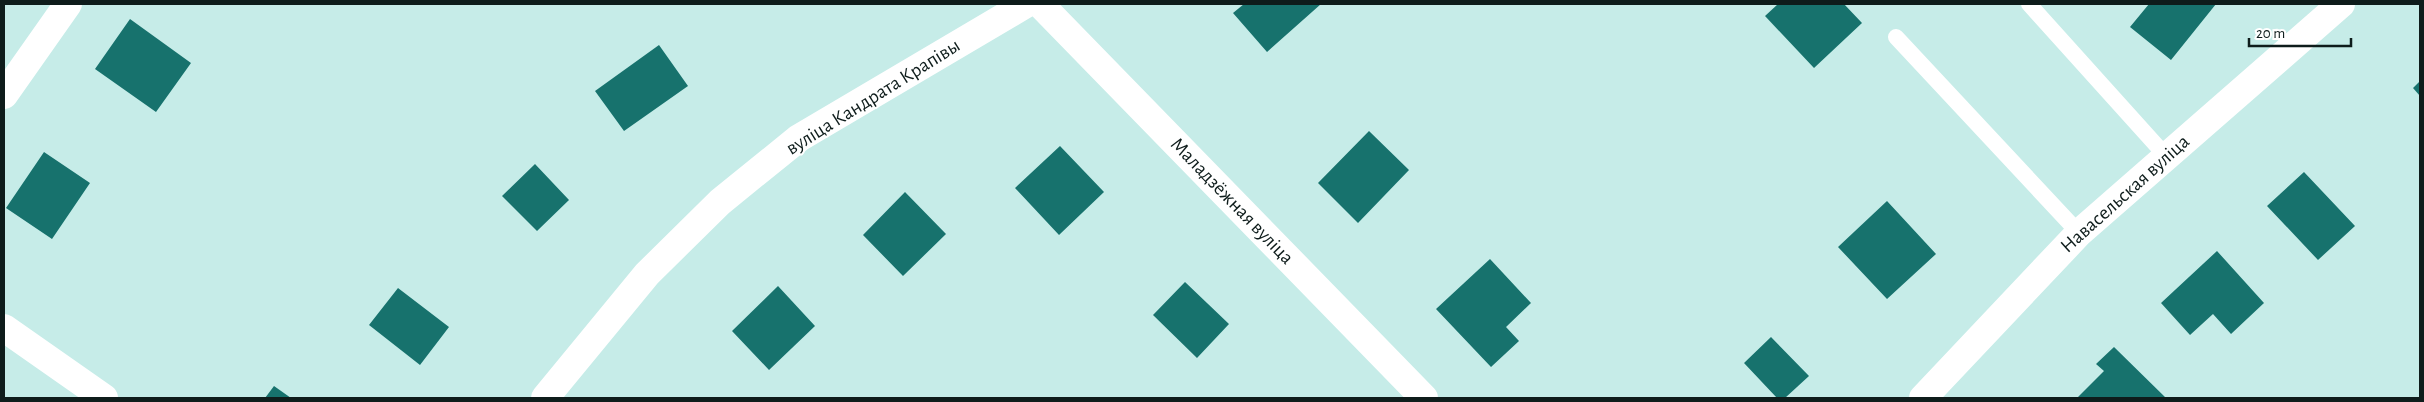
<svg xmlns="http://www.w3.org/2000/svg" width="2424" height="402" viewBox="0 0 2424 402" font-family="'Alegreya Sans',sans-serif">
	<rect width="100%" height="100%" fill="#c6ece8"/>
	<path fill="#17726d" d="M1244,4H1321L1267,52L1233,13Z
		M1778,4H1844L1862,23L1814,68L1765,16Z
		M2149,4H2216L2171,60L2130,27Z
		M130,19L191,63L156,112L95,69Z
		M659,45L688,86L624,131L595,91Z
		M2420,81V96L2413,88Z
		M1369,131L1409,170L1358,223L1318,183Z
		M1060,146L1104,192L1059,235L1015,188Z
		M44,152L90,183L52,239L6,208Z
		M535,164L569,200L537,231L502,196Z
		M2304,172L2355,226L2318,260L2267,206Z
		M905,192L946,234L903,276L863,235Z
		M1887,201L1936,254L1887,299L1838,247Z
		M2217,251L2264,303L2231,334L2213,314L2190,335L2161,303Z
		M1490,259L1531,303L1506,327L1519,341L1491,367L1436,309Z
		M1185,282L1229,324L1197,358L1153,315Z
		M778,286L815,326L769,370L732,331Z
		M398,288L449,327L420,365L369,325Z
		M1771,337L1809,376L1785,398H1777L1744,363Z
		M2114,347L2166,398H2077L2104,371L2096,364Z
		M274,386L291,398H265Z"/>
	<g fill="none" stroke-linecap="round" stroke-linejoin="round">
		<path stroke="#fff" stroke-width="16" d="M2029,4L2166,156
			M1896,37L2079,233"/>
		<path stroke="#fff" stroke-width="28" d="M1040,4L1424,398
			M4,95L68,4
			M4,328L104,398
			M545,398L647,274L720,202L799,138L1026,4
			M1923,398L2079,233L2341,4"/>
	</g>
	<g text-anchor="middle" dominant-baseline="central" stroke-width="4" stroke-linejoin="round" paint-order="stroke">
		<g font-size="20" fill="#0e1c1b" stroke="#fff">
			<text transform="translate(873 97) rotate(-32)">вуліца Кандрата Крапівы</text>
			<text transform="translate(2125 194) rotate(-42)">Навасельская вуліца</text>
			<text transform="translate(1232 201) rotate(46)">Маладзёжная вуліца</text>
		</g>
	</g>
	<rect width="2424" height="402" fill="none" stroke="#0e1c1b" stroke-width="10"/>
	<path d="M2249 38v8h102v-8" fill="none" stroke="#0e1c1b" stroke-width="2.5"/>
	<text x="2256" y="38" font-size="15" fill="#0e1c1b" stroke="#ffffff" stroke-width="4" paint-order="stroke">20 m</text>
</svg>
